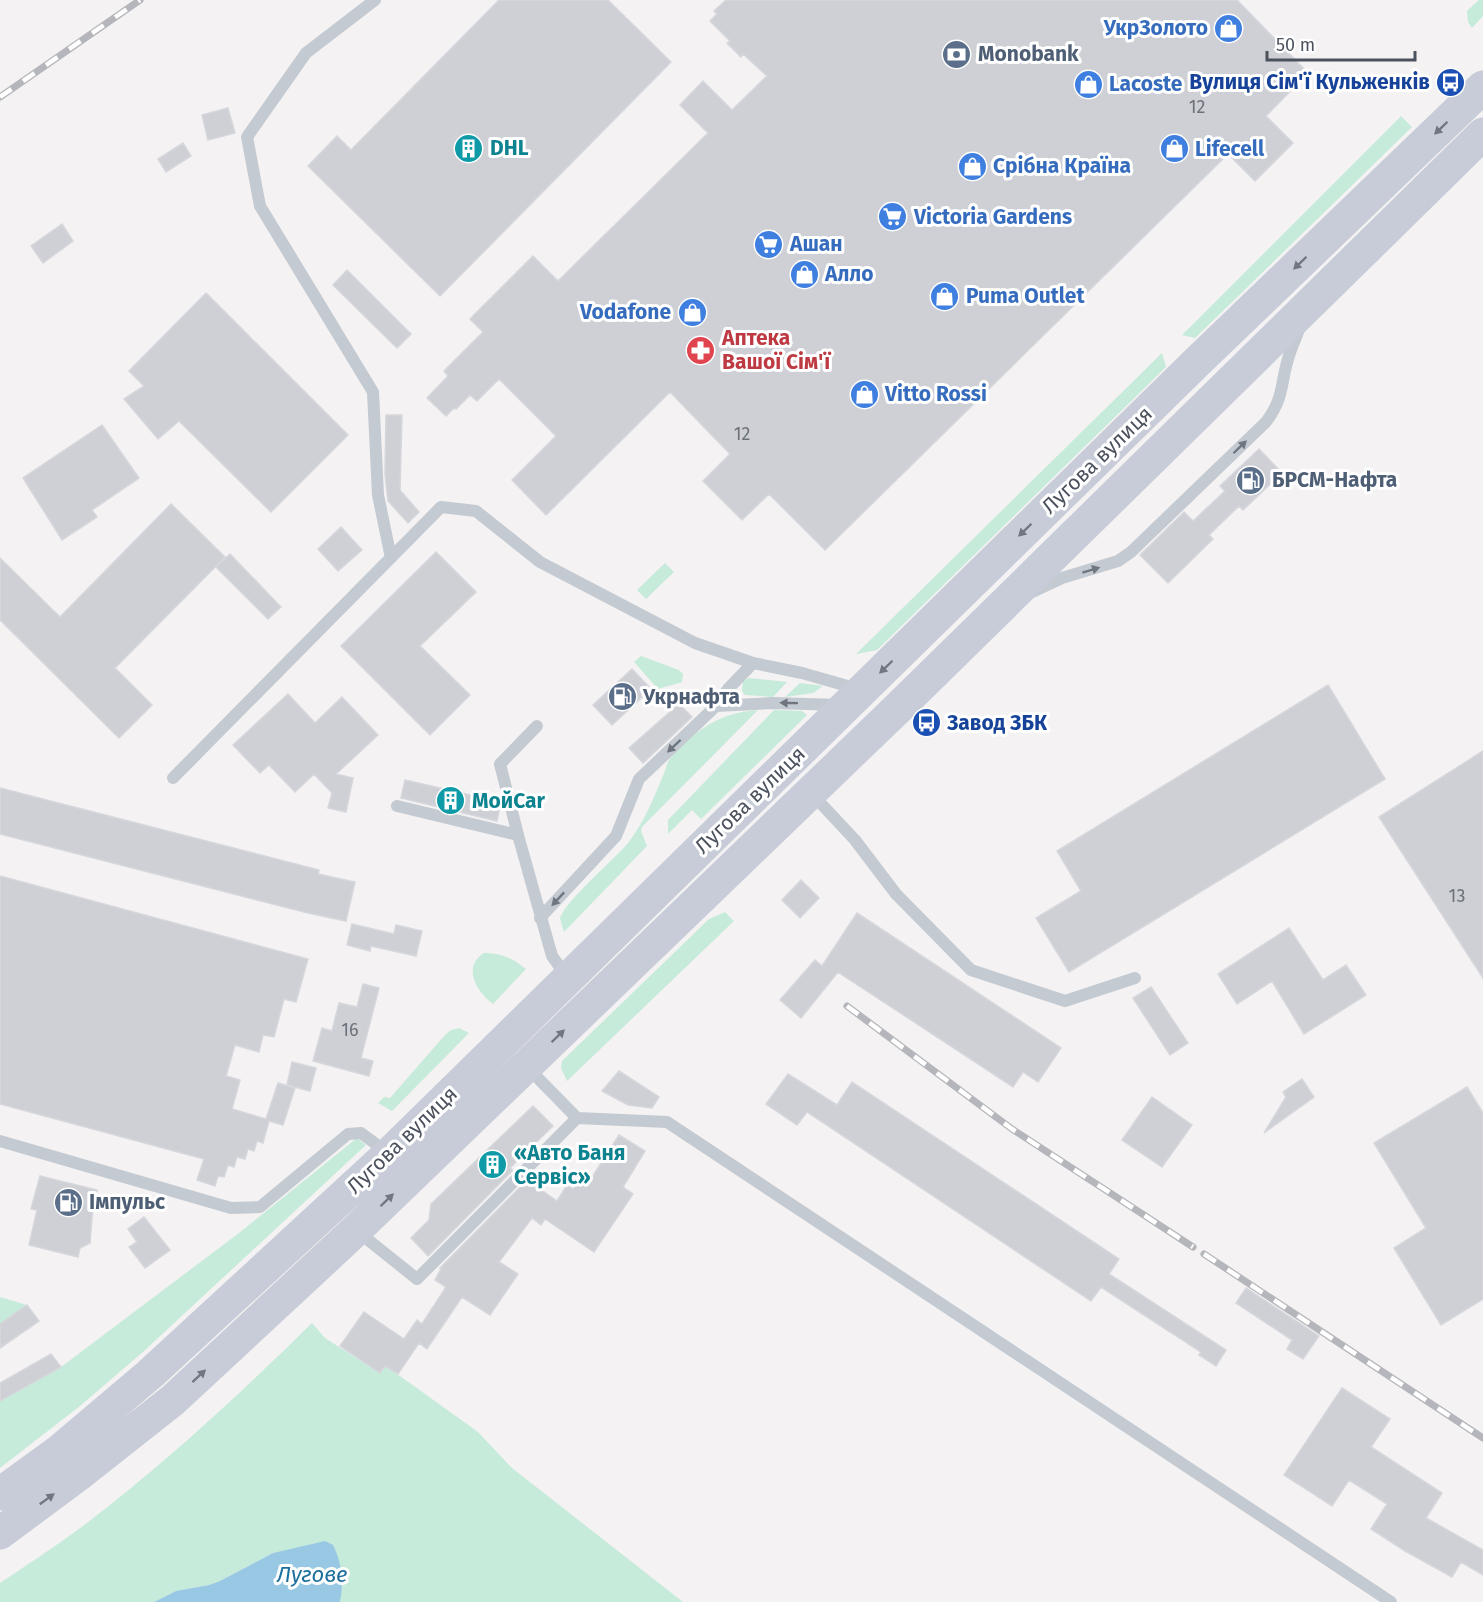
<svg xmlns="http://www.w3.org/2000/svg" width="1483" height="1602" viewBox="0 0 1483 1602" font-family="'Fira Sans',sans-serif">
	<rect width="100%" height="100%" fill="#f4f2f2"/>
	<path fill="#c6ebda" d="M1479,0H1483V16L1472,28L1468,22L1467,11Z
		M1401,116L1412,127L1195,338L1182,335Z
		M1162,353L1166,367L877,650L856,654Z
		M665,563L674,572L646,599L637,590Z
		M641,656L679,670L683,674L682,682L658,689L634,662Z
		M749,678L787,682L773,697L745,695L742,691L743,681Z
		M800,683L823,686L813,693L785,697Z
		M758,710L642,827L641,831L647,846L564,932L560,918C567,899 612,862 628,843C643,824 653,800 662,778C665,772 666,766 669,760C673,754 679,748 685,743C706,723 728,712 758,710Z
		M774,710L802,711L807,715L701,819L692,810L668,834V820Z
		M725,912L734,921L567,1081L561,1068L562,1061L709,919Z
		M484,953C500,952 514,959 526,969L493,1004C476,991 462,967 484,953Z
		M459,1028L469,1033L392,1111L378,1103L384,1097L390,1098L445,1035L451,1030Z
		M357,1138L366,1145L144,1351L80,1406L0,1468V1401L61,1367L239,1233Z
		M0,1297L27,1305L0,1324Z
		M312,1323L325,1338L380,1373L386,1366L478,1432L512,1468L683,1602H340L343,1581L315,1543L298,1548L273,1553L220,1581L209,1585L176,1591L154,1602H0V1583C28,1564 56,1546 83,1526C164,1464 239,1395 312,1323Z"/>
	<path fill="#98c8e3" d="M325,1541L333,1545C342,1563 344,1581 340,1602H154L176,1591L209,1585L220,1581L273,1553Z"/>
	<path fill="#cfd0d5" stroke="#d6d7dc" stroke-width="1.5" d="M499,0H608L671,62L440,296L308,166L337,136L351,150Z
		M726,0H1237L1308,73L1266,116L1293,143L1255,181L1228,154L825,550L769,494L742,520L703,481L730,454L670,392L546,515L512,480L556,436L499,379L477,401L470,395L456,409L454,408L446,416L427,398L448,376L444,371L483,332L470,319L533,256L558,281L708,133L680,105L703,81L732,110L767,76L743,54L741,57L727,43L730,41L710,21L717,14L714,11Z
		M228,108L235,133L208,140L202,115Z
		M183,143L191,156L166,172L158,159Z
		M62,224L73,241L43,263L31,246Z
		M347,270L411,334L397,348L333,285Z
		M206,293L348,435L271,512L179,421L158,439L124,399L144,386L129,371Z
		M386,415H402L400,490L419,512L408,523L388,501L385,474Z
		M102,425L139,478L92,510L97,517L62,540L23,478Z
		M1259,449L1282,473L1243,510L1239,506L1209,535L1213,539L1168,583L1140,555L1184,512L1193,521L1225,491L1220,486Z
		M171,504L225,557L115,668L152,705L119,738L0,620V558L60,617Z
		M341,527L362,550L338,571L318,549Z
		M436,552L476,592L420,646L470,695L430,735L341,646Z
		M230,554L281,607L268,619L216,567Z
		M632,669L651,689L612,725L593,705Z
		M1328,685L1385,779L1069,972L1036,918L1081,891L1057,851Z
		M288,694L315,723L342,697L378,735L336,774L353,778L346,812L328,808L332,793L314,774L295,792L269,765L260,773L233,745Z
		M679,704L692,717L643,763L629,748Z
		M1483,751V978L1379,817Z
		M405,780L501,802L497,821L401,798Z
		M0,788L319,870L318,874L355,882L346,921L308,913L0,834Z
		M0,876L308,959L296,1002L284,999L274,1037L263,1035L259,1052L235,1045L226,1076L240,1080L232,1109L266,1119L278,1083L295,1088L283,1125L269,1121L263,1143L257,1141L254,1151L248,1149L245,1159L237,1157L234,1167L228,1165L224,1177L218,1176L215,1186L197,1180L204,1159L0,1104Z
		M801,880L819,898L800,918L782,900Z
		M857,913L1061,1048L1038,1082L1023,1072L1013,1087L838,972L801,1018L780,1000L815,960L822,966Z
		M352,924L394,934L396,925L422,931L416,956L371,946L370,951L347,945Z
		M1289,928L1323,980L1346,965L1366,995L1304,1034L1272,981L1237,1004L1218,974Z
		M363,984L379,988L361,1058L373,1061L369,1076L313,1061L322,1028L332,1031L339,1003L357,1007Z
		M1151,987L1188,1043L1170,1055L1133,998Z
		M292,1062L316,1068L310,1091L287,1085Z
		M619,1071L659,1097L652,1108L628,1105L602,1091Z
		M788,1074L837,1105L852,1082L1119,1259L1109,1274L1226,1350L1216,1366L1199,1355L1201,1352L1101,1287L1091,1301L807,1112L797,1125L766,1104Z
		M1302,1079L1314,1097L1264,1133L1286,1097L1283,1092Z
		M1467,1087L1483,1113V1299L1441,1325L1394,1248L1426,1228L1374,1143Z
		M1152,1097L1192,1125L1162,1167L1122,1140Z
		M533,1106L553,1126L510,1168L513,1170L428,1256L411,1238L429,1220L431,1204Z
		M619,1135L645,1151L623,1187L633,1194L594,1252L545,1219L541,1225L532,1218L499,1262L518,1274L490,1315L462,1297L427,1349L419,1343L398,1374L385,1366L380,1373L340,1346L364,1312L404,1339L417,1320L422,1324L446,1287L435,1280L441,1269L440,1268L527,1180L557,1201L567,1185L573,1189L582,1177L589,1182Z
		M40,1176L97,1190L93,1205L90,1243L80,1248L78,1257L29,1245L37,1210L31,1209Z
		M144,1217L170,1250L145,1268L129,1247L137,1242L128,1229Z
		M1246,1288L1319,1336L1303,1359L1287,1349L1292,1340L1236,1303Z
		M27,1305L39,1321L0,1348V1324Z
		M51,1354L61,1367L0,1401V1383Z
		M1342,1388L1390,1419L1371,1447L1442,1493L1426,1518L1483,1550V1575L1461,1562L1452,1577L1405,1551L1371,1529L1387,1504L1349,1480L1332,1506L1284,1475Z"/>
	<g fill="none" stroke-linecap="round" stroke-linejoin="round">
		<path stroke="#c4cad1" stroke-width="12" d="M375,0L306,53L247,137L260,206L373,392L378,495L391,558
			M1032,592L1062,578L1118,561L1131,552L1266,422C1284,398 1280,386 1288,359C1291,348 1296,338 1300,327
			M716,706L773,703L841,705
			M173,778L441,507L476,511L540,562L695,643L753,663L802,673L858,689
			M812,794L855,840L896,894L971,970L1065,1001L1135,978
			M397,806L518,835L552,956L567,977
			M518,835L500,764L537,726
			M540,918L616,836L639,779L716,706L728,689L753,663
			M528,1068L577,1118L667,1122L1391,1602
			M0,1141L231,1208L260,1207L348,1134L361,1133L388,1153
			M357,1231L417,1279L577,1118"/>
		<path stroke="#c7ccd8" stroke-width="33" d="M0,1494L59,1451L150,1374L389,1154L1198,361L1483,87
			M0,1533L78,1475L173,1400L356,1230L897,709L1483,134"/>
		<defs>
			<path id="rail" d="M0,97L140,0
				M847,1006L1012,1129L1193,1247
				M1204,1254L1483,1438"/>
		</defs>
		<use href="#rail" stroke="#b5b6bb" stroke-width="7"/>
		<use href="#rail" stroke="#fff" stroke-width="4.5" stroke-dasharray="14" stroke-linecap="butt"/>
	</g>
	<defs><path id="oneway-solid" d="M-6-.8H1V-3.2L6.5 0L1 3.2V.8H-6Z" transform="scale(1.5)"/></defs>
	<g fill="#707782">
		<use href="#oneway-solid" transform="translate(1441 128) rotate(136)"/>
		<use href="#oneway-solid" transform="translate(1300 263) rotate(136)"/>
		<use href="#oneway-solid" transform="translate(1025 530) rotate(136)"/>
		<use href="#oneway-solid" transform="translate(886 667) rotate(136)"/>
		<use href="#oneway-solid" transform="translate(558 1036) rotate(-44)"/>
		<use href="#oneway-solid" transform="translate(387 1200) rotate(-44)"/>
		<use href="#oneway-solid" transform="translate(199 1376) rotate(-43)"/>
		<use href="#oneway-solid" transform="translate(47 1499) rotate(-36)"/>
	</g>
	<g fill="#6f7680">
		<use href="#oneway-solid" transform="translate(1240 447) rotate(-44)"/>
		<use href="#oneway-solid" transform="translate(1091 570) rotate(-17)"/>
		<use href="#oneway-solid" transform="translate(789 703) rotate(-179)"/>
		<use href="#oneway-solid" transform="translate(674 746) rotate(137)"/>
		<use href="#oneway-solid" transform="translate(558 899) rotate(133)"/>
	</g>
	<defs>
		<symbol id="shop-disc" viewBox="-11 -11 22 22"><circle r="9.5" fill="#3f7fe0" stroke="#fff"/><path d="M-5-2.5h2.3a2.7 3.5 0 0 1 5.4 0H5L5.5 6h-11ZM-1.5-2.5h3a1.5 2.3 0 0 0-3 0Z" fill="#fff"/></symbol>
		<symbol id="bank-disc" viewBox="-11 -11 22 22"><circle r="9.5" fill="#5c6f8a" stroke="#fff"/><path d="M-6-4H6V4H-6ZM0-2.3a2.3 2.3 0 1 0 0 4.6a2.3 2.3 0 1 0 0-4.6Z" fill="#fff"/></symbol>
		<symbol id="bus-disc" viewBox="-11 -11 22 22"><circle r="9.5" fill="#1a4fb4" stroke="#fff"/><path d="M-5-6H5V4H4V6H2V4H-2V6H-4V4H-5ZM-3.5-4V0h7V-4ZM-3.5 1.2v1.5H-2V1.2ZM2 1.2v1.5H3.5V1.2Z" fill="#fff"/></symbol>
		<symbol id="building-disc" viewBox="-11 -11 22 22"><circle r="9.5" fill="#0f9aa8" stroke="#fff"/><path d="M-4-6H4V6H1V3H-1V6H-4ZM-2.5-4.3h1.7v1.8h-1.7ZM.8-4.3h1.7v1.8H.8ZM-2.5-1h1.7V.8h-1.7ZM.8-1h1.7V.8H.8Z" fill="#fff"/></symbol>
		<symbol id="supermarket-disc" viewBox="-11 -11 22 22"><circle r="9.5" fill="#3f7fe0" stroke="#fff"/><path d="M-6-5.5h2.5l.6 2H6L4.5 2H-2.5L-4.4-4H-6ZM-1.5 3.2a1.3 1.3 0 1 0 .1 0ZM3 3.2a1.3 1.3 0 1 0 .1 0Z" fill="#fff"/></symbol>
		<symbol id="pharmacy-disc" viewBox="-11 -11 22 22"><circle r="9.5" fill="#e0444e" stroke="#fff"/><path d="M-2-6h4v4h4v4h-4v4h-4v-4h-4v-4h4Z" fill="#fff"/></symbol>
		<symbol id="fuel-disc" viewBox="-11 -11 22 22"><circle r="9.5" fill="#5c6f8a" stroke="#fff"/><path d="M-5.5-6h7V0h2V4h1.3V-2.5L3-4.5l.8-.8L6-3V5H2.5V1h-1V6h-7ZM-4.2-4.7v3.2H.2V-4.7Z" fill="#fff"/></symbol>
	</defs>
	<g fill-rule="evenodd">
		<use href="#shop-disc" x="1212" y="12" width="33" height="33"/>
		<use href="#bank-disc" x="940" y="38" width="33" height="33"/>
		<use href="#bus-disc" x="1434" y="66" width="33" height="33"/>
		<use href="#shop-disc" x="1072" y="68" width="33" height="33"/>
		<use href="#building-disc" x="452" y="132" width="33" height="33"/>
		<use href="#shop-disc" x="1158" y="132" width="33" height="33"/>
		<use href="#shop-disc" x="956" y="150" width="33" height="33"/>
		<use href="#supermarket-disc" x="876" y="200" width="33" height="33"/>
		<use href="#supermarket-disc" x="752" y="228" width="33" height="33"/>
		<use href="#shop-disc" x="788" y="258" width="33" height="33"/>
		<use href="#shop-disc" x="928" y="280" width="33" height="33"/>
		<use href="#shop-disc" x="676" y="296" width="33" height="33"/>
		<use href="#pharmacy-disc" x="684" y="334" width="33" height="33"/>
		<use href="#shop-disc" x="848" y="378" width="33" height="33"/>
		<use href="#fuel-disc" x="1234" y="464" width="33" height="33"/>
		<use href="#fuel-disc" x="606" y="680" width="33" height="33"/>
		<use href="#bus-disc" x="910" y="706" width="33" height="33"/>
		<use href="#building-disc" x="434" y="784" width="33" height="33"/>
		<use href="#building-disc" x="476" y="1148" width="33" height="33"/>
		<use href="#fuel-disc" x="52" y="1186" width="33" height="33"/>
	</g>
	<g text-anchor="middle" dominant-baseline="central" stroke-width="6" stroke-linejoin="round" paint-order="stroke">
		<g font-size="18" fill="#6c727b">
			<text x="1197" y="107">12</text>
			<text x="742" y="434">12</text>
			<text x="1457" y="896">13</text>
			<text x="350" y="1030">16</text>
		</g>
		<g font-size="21" font-weight="bold" fill="#366cbe" stroke="#fff" text-anchor="start">
			<text x="1208" y="28" text-anchor="end">УкрЗолото</text>
			<text x="1109" y="84">Lacoste</text>
			<text x="1195" y="149">Lifecell</text>
			<text x="993" y="166">Срібна Країна</text>
			<text x="914" y="217">Victoria Gardens</text>
			<text x="790" y="244">Ашан</text>
			<text x="825" y="274">Алло</text>
			<text x="966" y="296">Puma Outlet</text>
			<text x="671" y="312" text-anchor="end">Vodafone</text>
			<text x="885" y="394">Vitto Rossi</text>
		</g>
		<g font-size="21" font-weight="bold" fill="#4e5e75" stroke="#fff" text-anchor="start">
			<text x="978" y="54">Monobank</text>
			<text x="1272" y="480">БРСМ-Нафта</text>
			<text x="643" y="697">Укрнафта</text>
			<text x="89" y="1202">Імпульс</text>
		</g>
		<g font-size="21" font-weight="bold" fill="#164399" stroke="#fff" text-anchor="end">
			<text x="1430" y="82">Вулиця Сім'ї Кульженків</text>
			<text x="947" y="723" text-anchor="start">Завод ЗБК</text>
		</g>
		<g font-size="21" font-weight="bold" fill="#0d838f" stroke="#fff" text-anchor="start">
			<text x="490" y="148">DHL</text>
			<text x="472" y="801">МойCar</text>
			<text x="514" y="1153">«Авто Баня<tspan x="514" dy="24">Сервіс»</tspan></text>
		</g>
		<g font-size="21" font-weight="bold" fill="#be3a42" stroke="#fff" text-anchor="start">
			<text x="722" y="338">Аптека<tspan x="722" dy="24">Вашої Сім'ї</tspan></text>
		</g>
		<g font-size="21" fill="#4b525d" stroke="#fff">
			<text transform="translate(1097 460) rotate(-44)">Лугова вулиця</text>
			<text transform="translate(750 800) rotate(-44)">Лугова вулиця</text>
			<text transform="translate(402 1140) rotate(-44)">Лугова вулиця</text>
		</g>
		<g font-size="22" font-style="italic" fill="#1d6f9e" stroke="#fff">
			<text x="312" y="1574">Лугове</text>
		</g>
	</g>
	<path d="M1267 51v9h148v-9" fill="none" stroke="#4b525d" stroke-width="3"/>
	<text x="1276" y="51" font-size="18" fill="#4b525d" stroke="#ffffff" stroke-width="4.5" paint-order="stroke">50 m</text>
</svg>
